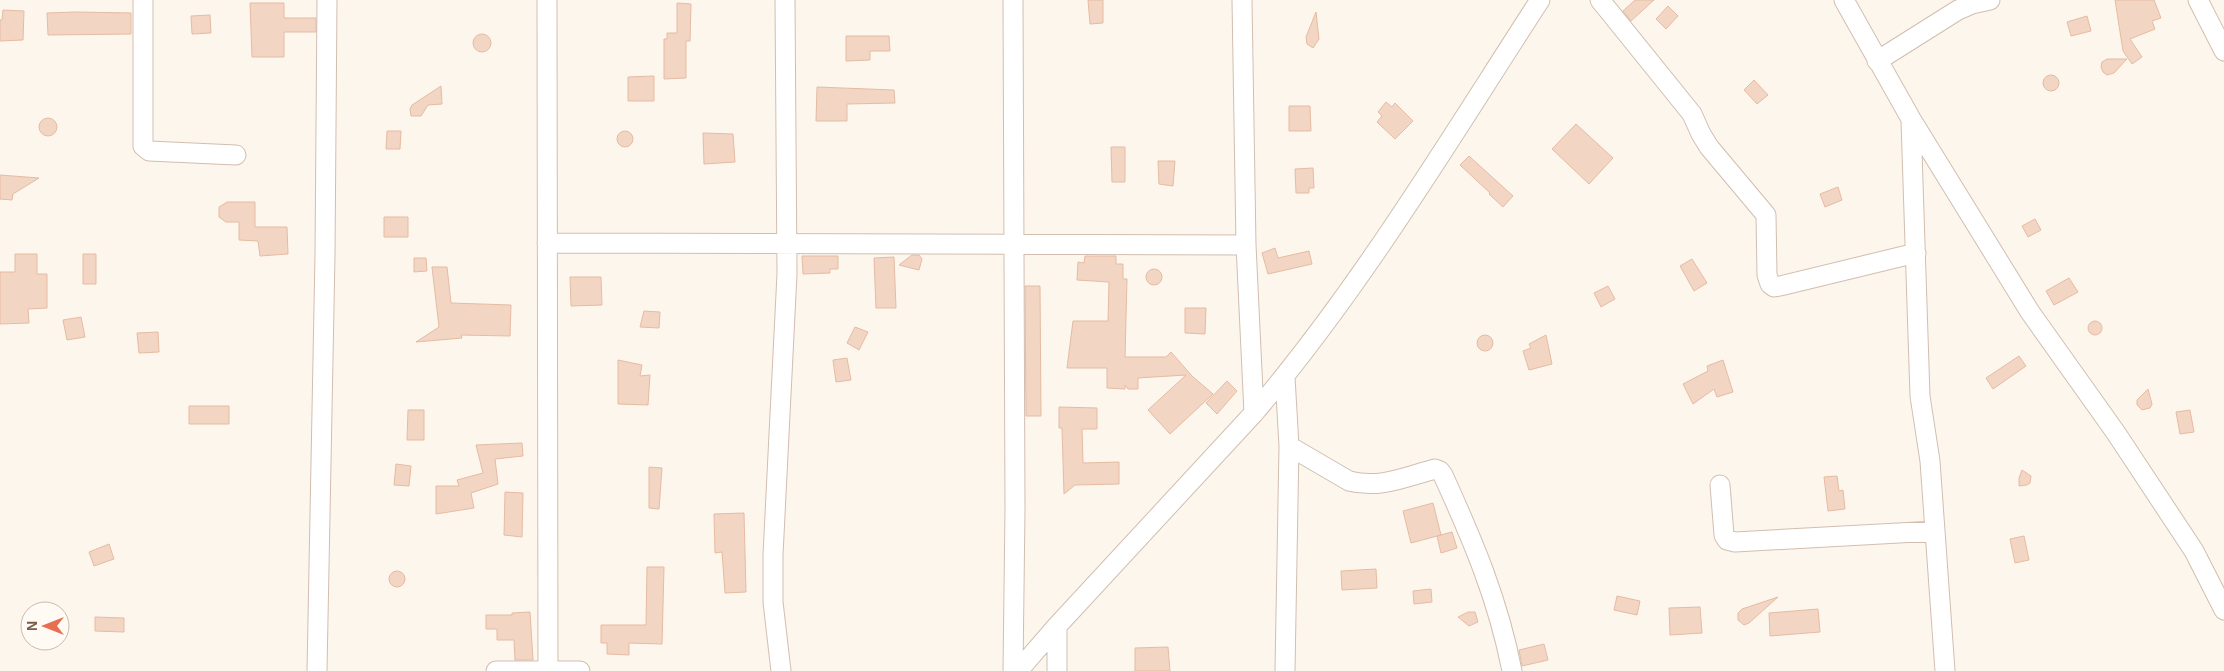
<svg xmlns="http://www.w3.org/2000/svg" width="2224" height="671" viewBox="0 0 2224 671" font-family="Arial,sans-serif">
	<rect width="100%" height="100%" fill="#fdf6ec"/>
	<path fill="#f3d5c3" stroke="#e6bba3" d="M1088,0H1103V23L1090,24Z
		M1635,0H1654L1631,21L1623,11Z
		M2115,0H2154L2161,18L2152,21L2155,29L2130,39L2142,57L2132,64L2123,51Z
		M250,3H284V18H316V32H284V57H252Z
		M677,3L691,4L690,41H686V78L664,79V39H667V33H677Z
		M1668,6L1678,16L1666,29L1656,19Z
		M3,10L24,11L23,40L0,41V20H2Z
		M76,12L131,13V34L48,35L47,13Z
		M1316,12L1319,39L1313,48L1307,44L1306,37Z
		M210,15L211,33L192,34L191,16Z
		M2087,16L2091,31L2071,36L2067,22Z
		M473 43a9 9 0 1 1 18 0a9 9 0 1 1-18 0Z
		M846,36H889L890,51H870V60L846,61Z
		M2107,59H2127L2114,73L2107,75L2103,72L2101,67L2102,62Z
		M2043 83a8 8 0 1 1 16 0a8 8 0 1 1-16 0Z
		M654,76V101H628V77Z
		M1754,80L1768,95L1757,104L1744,90Z
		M441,86L442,104L428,105L421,116H411L410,109L412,105Z
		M817,87L894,90L895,103L847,104V121H816Z
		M1386,102L1392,107L1395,103L1413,121L1395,139L1377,122L1382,116L1378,112Z
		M1289,106H1310L1311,131H1289Z
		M39 127a9 9 0 1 1 18 0a9 9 0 1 1-18 0Z
		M1576,124L1613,158L1589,184L1552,149Z
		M387,131H401L400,149H386Z
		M617 139a8 8 0 1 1 16 0a8 8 0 1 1-16 0Z
		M703,133L733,134L735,162L704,164Z
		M1111,147H1125V182H1112Z
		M1469,156L1513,196L1503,207L1489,194L1490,193L1460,165Z
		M1158,161H1175L1173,186L1159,184Z
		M1313,168L1314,188H1309V193H1296L1295,169Z
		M0,175L39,178L13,194L12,200L0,199Z
		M1838,187L1842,200L1825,207L1820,194Z
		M227,202H255V227H287L288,254L260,256L258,241L239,240V222H226L219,217V207Z
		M384,217H408V237H384Z
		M2035,219L2041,230L2028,237L2022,226Z
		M1275,248L1278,258L1309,251L1312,264L1268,274L1262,253Z
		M15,254H37V274H47V308L28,309L29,323L0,324V272H15Z
		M83,254H96V284H83Z
		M912,255H919L922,259L919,270L899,265Z
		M802,256H838V269H830V273L803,274Z
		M1085,256H1116V264H1123V279H1127L1125,357H1166L1171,352L1192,376L1213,394L1170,434L1148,410L1186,375L1138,378V389H1128L1125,385V389L1107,388V368H1067L1073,321H1108L1109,282L1077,280L1078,262L1084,263Z
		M894,257L896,308H876L874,258Z
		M414,258H426L427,271L414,272Z
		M1692,259L1707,283L1694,291L1680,266Z
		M432,267H447L451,303L511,305L510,336L461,335L462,338L416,342L439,327Z
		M1146 277a8 8 0 1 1 16 0a8 8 0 1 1-16 0Z
		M570,277H601L602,305L571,306Z
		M2069,278L2078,292L2054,305L2046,291Z
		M1025,286H1040L1041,416H1026Z
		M1608,286L1615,299L1601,307L1594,293Z
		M1185,308H1206L1205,334L1185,333Z
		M644,311L660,312L659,328L640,327Z
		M81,317L85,337L67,340L63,320Z
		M2088 328a7 7 0 1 1 14 0a7 7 0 1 1-14 0Z
		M855,327L868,332L859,350L847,343Z
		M158,332L159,352L139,353L137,333Z
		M1477 343a8 8 0 1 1 16 0a8 8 0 1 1-16 0Z
		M1546,335L1552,364L1529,370L1523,351L1531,348L1529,344Z
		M2019,356L2026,366L1993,389L1986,378Z
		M847,358L851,380L836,382L833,360Z
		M618,360L642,365L640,376L650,375L648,405L618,404Z
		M1723,360L1733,392L1717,397L1714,389L1693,404L1683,384L1708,371L1707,366Z
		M1227,381L1237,391L1217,414L1206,403Z
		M2148,389L2152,404L2150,408L2142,410L2137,405V400Z
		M189,406H229V424H189Z
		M1059,407L1097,408V429H1082L1083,463L1119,462V484L1075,485L1064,494L1062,428H1059Z
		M408,410H424V440H407Z
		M2190,410L2194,432L2180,434L2176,412Z
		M522,443L523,456L495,459L498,484L471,493L474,508L436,514V486H459L457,480L483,473L476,445Z
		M396,464L411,466L409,486L394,485Z
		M649,467L662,468L659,509L649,508Z
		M2022,470L2031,476L2030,483L2027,485L2019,486V478Z
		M1837,476L1839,491L1843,490L1845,509L1828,511L1824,477Z
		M505,492L523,493L522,537L504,535Z
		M1433,503L1441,535L1411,543L1403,511Z
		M744,513L746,592L725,593L722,552L715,553L714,514Z
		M1452,532L1457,548L1441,553L1437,536Z
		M2024,536L2029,560L2015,563L2010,539Z
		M109,544L114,559L94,566L89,552Z
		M647,567H664L662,644L629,643V655L607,654V643H601V625H646Z
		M1376,569L1377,588L1342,590L1341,571Z
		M389 579a8 8 0 1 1 16 0a8 8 0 1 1-16 0Z
		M1431,589L1432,602L1414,604L1413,591Z
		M1617,596L1640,601L1637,615L1614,610Z
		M1778,597L1749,623L1744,625L1738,620V613L1742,609Z
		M1700,607L1702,633L1670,635L1669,608Z
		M1818,609L1820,632L1770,636L1769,613Z
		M530,612L533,660H515L514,640H497V629H486V615H512V613Z
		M1468,612H1475L1478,622L1469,626L1458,617Z
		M95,617L124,618V632L95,631Z
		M1544,644L1548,660L1522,666L1519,650Z
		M1168,647L1170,671H1135V648Z"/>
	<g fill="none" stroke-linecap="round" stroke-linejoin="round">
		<defs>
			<path id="street" d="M143,0V146L149,151L236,155
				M547,0L548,671
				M1013,0L1015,509L1013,671
				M1242,0L1246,245L1254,413
				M1600,0L1692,114L1701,134L1709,147L1766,215L1767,275L1770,284L1774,287L1780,286L1916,253
				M1844,0L1911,119L2030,312L2116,433L2194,551L2224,610
				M2198,0L2224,51
				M1877,61L1958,10L1972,4L1990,0
				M1911,121L1920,396L1930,461L1945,671
				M547,243L1246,245
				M1285,377L1289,446L1285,671
				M1289,446L1349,481C1380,489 1405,477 1435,469L1440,471L1443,475C1473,541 1498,599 1512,671
				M1720,485L1724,535L1727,540L1735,542L1935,531
				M317,671L325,255L327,0
				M496,671H580
				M781,671L773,602V555L787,274L785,0
				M1018,671L1057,626L1254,413C1362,286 1449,140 1540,0
				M1057,671V626"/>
		</defs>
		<use href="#street" stroke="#d1beb0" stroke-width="21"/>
		<use href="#street" stroke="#fff" stroke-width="19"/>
	</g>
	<g transform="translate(45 626) rotate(270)"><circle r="24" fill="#fffaf3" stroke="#cabbb1"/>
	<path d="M0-4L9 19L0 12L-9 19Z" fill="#e76f51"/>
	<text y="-8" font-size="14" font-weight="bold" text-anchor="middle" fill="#7a5c4d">N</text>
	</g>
</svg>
